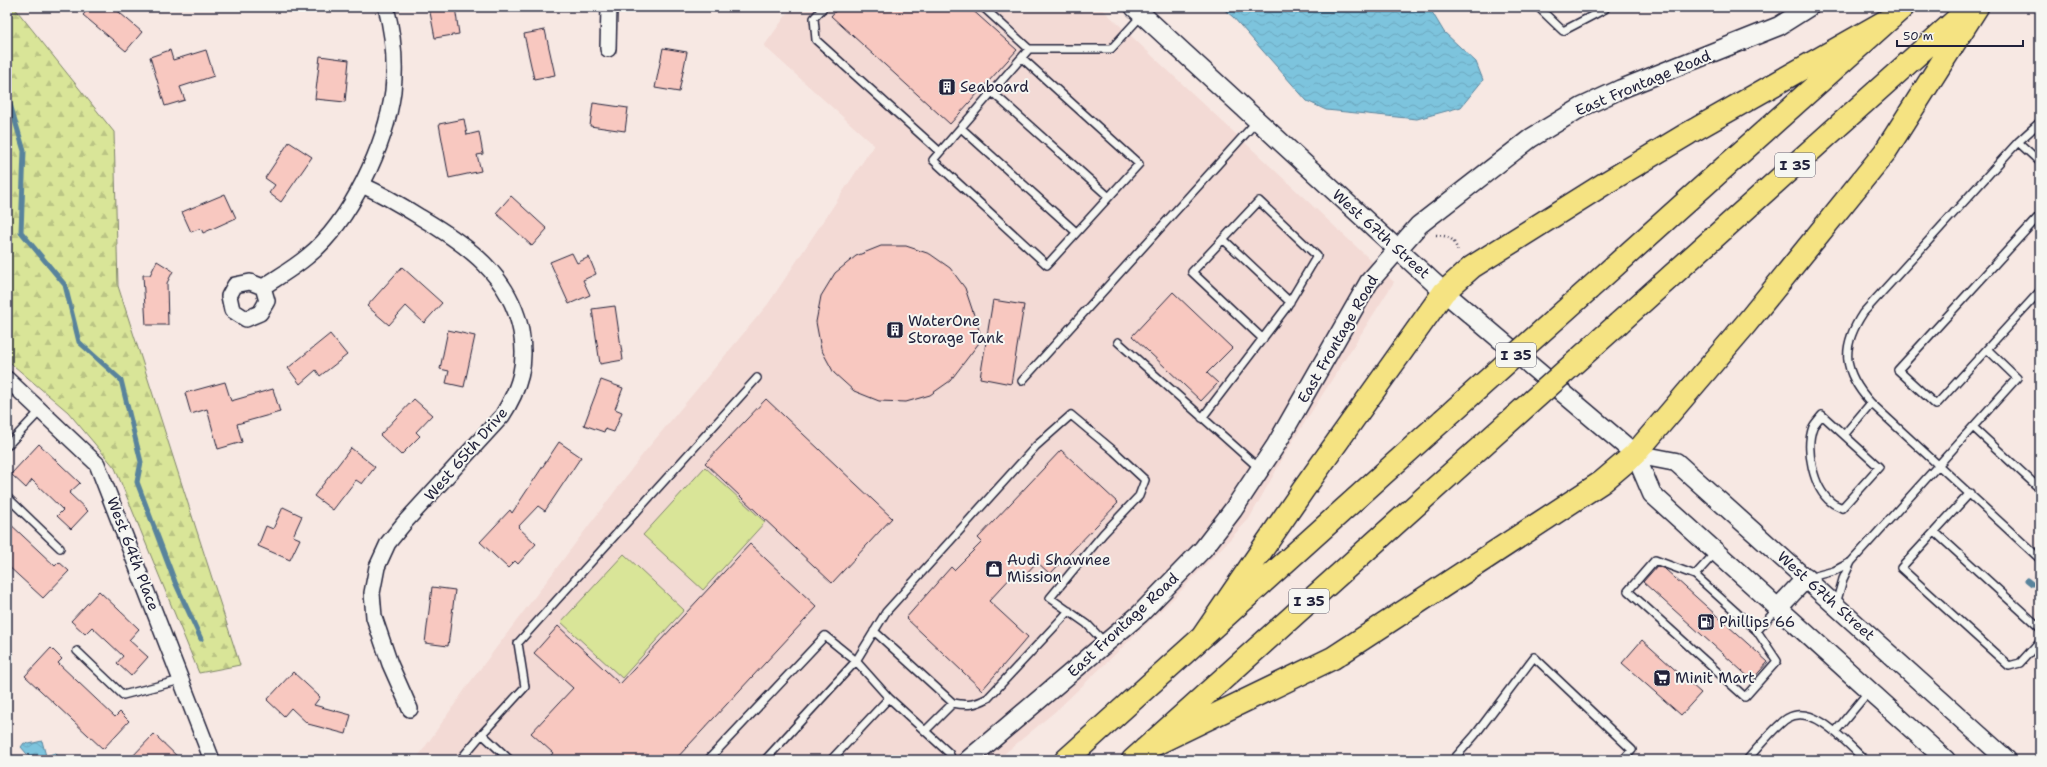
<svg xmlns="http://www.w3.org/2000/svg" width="2047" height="767" viewBox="0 0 2047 767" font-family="'Shantell Sans',sans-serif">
	<defs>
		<pattern id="forest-firs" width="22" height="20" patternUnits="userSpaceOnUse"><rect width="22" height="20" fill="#d9e598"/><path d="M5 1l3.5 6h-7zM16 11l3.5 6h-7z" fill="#bac484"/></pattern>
		<pattern id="water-waves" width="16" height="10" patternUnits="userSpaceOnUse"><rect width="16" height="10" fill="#7dc4dd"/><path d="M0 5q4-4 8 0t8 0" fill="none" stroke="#6ca8bf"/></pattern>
	</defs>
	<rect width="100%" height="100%" fill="#f7e8e3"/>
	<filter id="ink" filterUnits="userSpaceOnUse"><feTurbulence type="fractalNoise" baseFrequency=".025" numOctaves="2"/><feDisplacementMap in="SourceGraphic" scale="8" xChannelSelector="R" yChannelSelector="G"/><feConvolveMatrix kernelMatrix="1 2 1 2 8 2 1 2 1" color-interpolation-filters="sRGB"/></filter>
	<g filter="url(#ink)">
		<path fill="#f3dad5" d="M792,7H1100L1394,282L1289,447L1249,519L1176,596L1057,710L997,760H416L468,685L643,454L768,304L874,145L764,46Z"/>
		<path fill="url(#forest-firs)" stroke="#7e846a" d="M7,7H14L114,132L118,286L240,665L199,673L115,468L68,412L7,360V253L10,248L7,226Z"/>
		<path fill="#d9e598" stroke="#7e846a" d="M705,467L765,522L703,590L643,535Z
			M624,554L684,610L622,678L561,622Z"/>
		<path fill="url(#water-waves)" stroke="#59839c" d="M1221,7H1429L1444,32L1476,62L1483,80L1461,107L1417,119L1326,110L1307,101L1233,17Z
			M42,741L46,756L55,753L62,760H32L21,747L24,743L29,744Z"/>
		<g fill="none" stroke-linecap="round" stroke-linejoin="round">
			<path stroke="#59839c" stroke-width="5" d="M7,94L24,151L21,232L65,285L79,342L121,380L141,462L137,482L175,582L201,639
				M2027,580L2032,584"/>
		</g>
		<path fill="#f8c8c0" stroke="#22223b" d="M90,7H113L142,32L126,51L83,15Z
			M429,7H455L459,34L435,38Z
			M839,7H969L1017,50L950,124L831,16Z
			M545,30L555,75L534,79L524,34Z
			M663,48L687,52L679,92L655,88Z
			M170,50L173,60L206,50L214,76L180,87L185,100L165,106L150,57Z
			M320,56L349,60L345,102L315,99Z
			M593,103L628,108L625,131L590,126Z
			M464,119L467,135L479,132L483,154L477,155L481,171L449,178L439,124Z
			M289,142L312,157L281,202L269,193L275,185L265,178Z
			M225,194L236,218L203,233L201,228L191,232L182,212Z
			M511,196L547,229L532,246L496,213Z
			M881,246H906L930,254L950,268L965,288L982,339L950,381L930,395L906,402L879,401L854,391L834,373L821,349L816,322L821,296L835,273L856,256Z
			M572,253L577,263L589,257L596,274L583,280L590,295L569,304L550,262Z
			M157,261L173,271L167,283L168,325H146L143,275H150Z
			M402,267L442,303L424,323L406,306L389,325L367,306Z
			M1173,292L1232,348L1207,373L1218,383L1201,401L1132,336Z
			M993,300L1024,305L1011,384L980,378Z
			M615,306L623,360L600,364L592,309Z
			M448,330L475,336L464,387L446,383L449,371L440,369Z
			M330,334L347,355L320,376L316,370L300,384L288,368Z
			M601,380L623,388L615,409L622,412L614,432L605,429L604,432L584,425Z
			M225,382L231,401L273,389L280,412L237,424L242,442L218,449L207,409L191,414L185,393Z
			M414,399L432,415L416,432L420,436L401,455L380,435Z
			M766,399L892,518L832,583L705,463Z
			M559,442L581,457L545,511L538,506L518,527L536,544L518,564L515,561L508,568L480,542L510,510L512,513Z
			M39,444L80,483L69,493L88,511L71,529L57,516L63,510L32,480L26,488L11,474Z
			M351,448L375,467L362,484L356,480L333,510L314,496Z
			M1061,450L1118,503L1050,574L1037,562L1022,578L1015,573L989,601L1028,637L982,690L906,618L951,567L954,570L982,542L978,538Z
			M283,507L302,516L293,536L300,539L290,560L258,546L266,526L273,529Z
			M7,521L55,566L59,562L69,571L43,598L7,565Z
			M750,544L817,607L675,760H547L553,753L531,733L573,688L534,653L558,626L620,684Z
			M1657,566L1665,569L1768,662L1752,680L1643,582Z
			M432,587L455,590L448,646L425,643Z
			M99,591L139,629L129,640L148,657L131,676L117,663L123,656L92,627L85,634L71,621Z
			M1642,640L1701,693L1681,715L1622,663Z
			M51,648L62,659L58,663L115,717L120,712L129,721L103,749L25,676Z
			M293,672L320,697L314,705L351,715L346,734L308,724L291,708L284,716L267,700Z
			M154,734L181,760H129Z"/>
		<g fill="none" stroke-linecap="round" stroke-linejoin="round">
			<defs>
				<path id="service" d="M824,7L814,18L816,40L940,152
					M983,7L1029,49H1111L1142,15
					M1538,7L1563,31L1605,9
					M1022,58L1139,164L1047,265L933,160L1029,49
					M992,92L1109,197
					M2040,122L2018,142L1863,313C1840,348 1843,372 1871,403L2040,559
					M961,128L1076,232
					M2018,142L2040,162
					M1223,239L1290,302
					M1118,342L1260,469
					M1987,349L1936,405L1898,370L2040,215
					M1022,381L1257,121
					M1202,418L1286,308L1317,256L1259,201L1192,272L1263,339
					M1973,427L2040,489
					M1844,435L1879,467L1842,508C1839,506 1834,505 1831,502C1813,488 1805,448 1813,427C1815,423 1819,419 1822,415L1844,435L1871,403
					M7,446L41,410
					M1970,493L1901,568L2009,666L2020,663L2040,641
					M7,497L60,548
					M1935,532L2040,628
					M1695,575L1655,560L1628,591L1745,697L1777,661L1757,631L1695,575L1716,552
					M1808,578L1834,571L1851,562
					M1836,604L1843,579L1851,562L2017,378L1987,349L2040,291
					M874,631L953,703
					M1757,631L1778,608
					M77,651L123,695L181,680
					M925,731L953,703C967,706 975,705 988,698L1069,611
					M1835,732L1869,691
					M482,734L525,687L518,643L757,378
					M460,760L482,734L510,760
					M708,760L825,636L856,661L889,698L949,753L952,760
					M765,760L856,661L886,612L1036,446L1071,415L1114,451L1145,480L1139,496L1103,534L1050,598L1087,624L1105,643
					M831,760L889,698
					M1453,760L1475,735L1534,657L1632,750L1623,760
					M1747,760C1755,751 1778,723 1788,718C1814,703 1847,744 1865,760"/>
				<path id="minor" d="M608,49L609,7
					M362,185C382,194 401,205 420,217C466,244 510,275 521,331C527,364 520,388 502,416L405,522L388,543L377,567L372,593L374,617L390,664L410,709
					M250,282L263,287L267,301L260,313L246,319L232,310L229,296L235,285Z
					M263,287C278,277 294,268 308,256C350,222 386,145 393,91C396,63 393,34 386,7
					M7,379L97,464L212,760"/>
				<path id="tertiary" d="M1134,7L1444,292L1635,454L1652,494L1946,760
					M1635,454L1676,462L2007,760
					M1778,608L1806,578
					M968,760L1140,614L1203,549L1233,510L1276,445L1369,282L1419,225L1531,138L1582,107L1621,89L1779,26L1809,7"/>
				<path id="motorway" d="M1589,289L1903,7
					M1619,323L1966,11
					M1203,636L1303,490L1444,292L1472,267L1604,184L1689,133L1891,18
					M1145,749L1333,658L1602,482L1635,454L1745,325L1885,152L1977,7
					M1066,760L1443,420
					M1133,760L1473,454"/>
			</defs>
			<use href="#service" stroke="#22223b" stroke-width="10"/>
			<use href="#minor" stroke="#22223b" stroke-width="18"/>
			<use href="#tertiary" stroke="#22223b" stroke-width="21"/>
			<use href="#motorway" stroke="#22223b" stroke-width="25"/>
			<path stroke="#22223b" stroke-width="2.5" stroke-dasharray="1 3" stroke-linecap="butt" d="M1436,235C1450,236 1455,239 1458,253"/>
			<use href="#service" stroke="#f6f6f2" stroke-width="7"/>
			<use href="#minor" stroke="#f6f6f2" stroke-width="15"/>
			<use href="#tertiary" stroke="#f6f6f2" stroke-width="18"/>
			<use href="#motorway" stroke="#f5e382" stroke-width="22"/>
			<defs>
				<path id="motorway-bridge" d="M1443,420L1589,289
					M1473,454L1619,323"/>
			</defs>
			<use href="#motorway-bridge" stroke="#22223b" stroke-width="25" stroke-linecap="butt"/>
			<use href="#motorway-bridge" stroke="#f5e382" stroke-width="22"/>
		</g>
	</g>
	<defs>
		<symbol id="building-square" viewBox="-11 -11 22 22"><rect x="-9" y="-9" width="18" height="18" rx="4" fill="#22223b" stroke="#f6f6f2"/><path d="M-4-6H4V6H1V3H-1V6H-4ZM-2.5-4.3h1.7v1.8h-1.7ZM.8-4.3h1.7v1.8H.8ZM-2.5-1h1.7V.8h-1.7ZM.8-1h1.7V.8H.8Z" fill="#fff"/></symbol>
		<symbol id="shop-square" viewBox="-11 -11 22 22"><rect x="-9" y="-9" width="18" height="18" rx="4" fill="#22223b" stroke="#f6f6f2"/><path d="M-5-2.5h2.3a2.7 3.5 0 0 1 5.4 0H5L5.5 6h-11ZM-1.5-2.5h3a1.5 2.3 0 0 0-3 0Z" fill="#fff"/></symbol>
		<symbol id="fuel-square" viewBox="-11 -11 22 22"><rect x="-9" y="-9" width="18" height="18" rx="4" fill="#22223b" stroke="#f6f6f2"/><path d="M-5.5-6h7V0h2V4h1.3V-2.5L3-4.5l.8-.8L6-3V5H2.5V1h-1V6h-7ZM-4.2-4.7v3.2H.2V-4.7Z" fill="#fff"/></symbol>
		<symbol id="supermarket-square" viewBox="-11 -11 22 22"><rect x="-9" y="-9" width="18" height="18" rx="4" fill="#22223b" stroke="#f6f6f2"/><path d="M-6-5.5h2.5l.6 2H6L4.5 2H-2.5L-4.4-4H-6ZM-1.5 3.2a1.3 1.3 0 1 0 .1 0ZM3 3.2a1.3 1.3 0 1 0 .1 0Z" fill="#fff"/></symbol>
	</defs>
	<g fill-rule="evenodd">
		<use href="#building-square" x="937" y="77" width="20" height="20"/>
		<use href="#building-square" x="885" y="320" width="20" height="20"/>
		<use href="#shop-square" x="984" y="559" width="20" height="20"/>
		<use href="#fuel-square" x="1696" y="612" width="20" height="20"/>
		<use href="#supermarket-square" x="1652" y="668" width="20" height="20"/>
	</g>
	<g text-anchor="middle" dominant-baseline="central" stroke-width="4" stroke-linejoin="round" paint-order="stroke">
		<g fill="#f6f6f2" stroke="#626272" stroke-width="1">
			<rect x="1775" y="153" width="40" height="24" rx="3"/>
			<rect x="1496" y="343" width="40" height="24" rx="3"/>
			<rect x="1289" y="589" width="40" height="24" rx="3"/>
		</g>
		<g font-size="14" font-weight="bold" fill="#22223b">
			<text x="1795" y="165">I 35</text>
			<text x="1516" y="355">I 35</text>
			<text x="1309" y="601">I 35</text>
		</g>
		<g font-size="15" fill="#22223b" stroke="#f6f6f2">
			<text transform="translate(1643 83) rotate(-23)">East Frontage Road</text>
			<text transform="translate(1381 234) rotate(42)">West 67th Street</text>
			<text transform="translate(1338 339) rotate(-60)">East Frontage Road</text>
			<text transform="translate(466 454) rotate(-49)">West 65th Drive</text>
			<text transform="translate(133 554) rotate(69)">West 64th Place</text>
			<text transform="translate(1826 596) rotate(42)">West 67th Street</text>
			<text transform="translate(1123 625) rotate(-43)">East Frontage Road</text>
		</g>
		<g font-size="15" fill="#22223b" stroke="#f6f6f2" text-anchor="start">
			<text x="960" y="87">Seaboard</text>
			<text x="908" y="321">WaterOne<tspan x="908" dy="17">Storage Tank</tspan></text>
			<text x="1007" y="560">Audi Shawnee<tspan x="1007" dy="17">Mission</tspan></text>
			<text x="1719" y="622">Phillips 66</text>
			<text x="1675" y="678">Minit Mart</text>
		</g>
	</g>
	<rect width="2047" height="767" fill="none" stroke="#f6f6f2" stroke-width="24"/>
	<rect x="12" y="12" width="2023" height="743" fill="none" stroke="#22223b" stroke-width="1.5" filter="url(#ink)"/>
	<path d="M1897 40v6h126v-6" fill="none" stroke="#22223b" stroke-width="2"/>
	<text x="1903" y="40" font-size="12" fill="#22223b" stroke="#f6f6f2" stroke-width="3" paint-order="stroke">50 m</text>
</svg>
